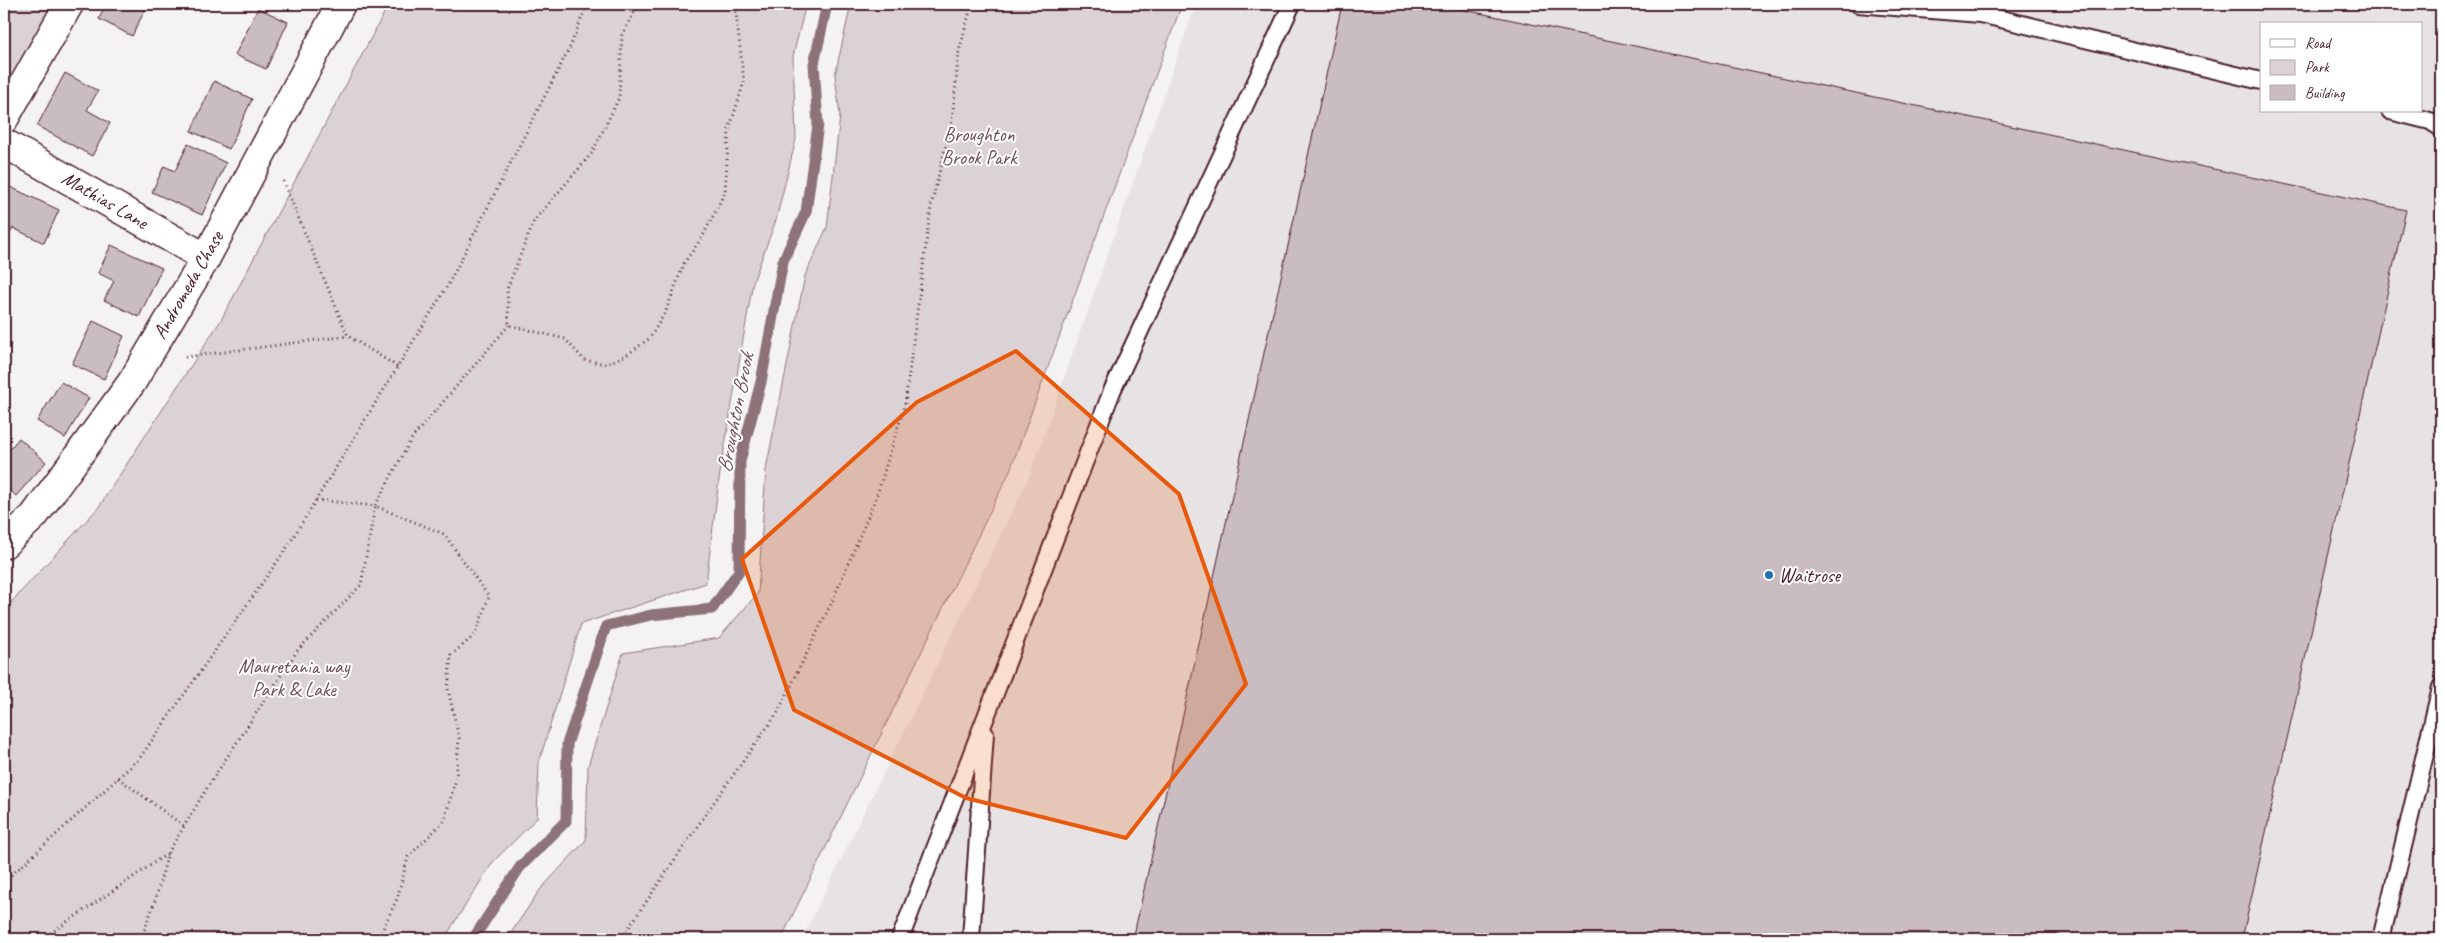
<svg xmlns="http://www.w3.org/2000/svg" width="2445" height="943" viewBox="0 0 2445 943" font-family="Caveat,sans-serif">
	<rect width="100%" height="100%" fill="#f4f2f2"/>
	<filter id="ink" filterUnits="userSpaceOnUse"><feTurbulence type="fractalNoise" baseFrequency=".02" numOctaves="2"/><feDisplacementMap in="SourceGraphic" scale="10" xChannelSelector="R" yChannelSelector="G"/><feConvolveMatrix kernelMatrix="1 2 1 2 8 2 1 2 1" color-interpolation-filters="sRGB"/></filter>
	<g filter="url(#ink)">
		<path fill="#e7e2e3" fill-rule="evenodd" d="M1196,4H2441V939H802L1030,475ZM2261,24H2421V111H2261Z"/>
		<path fill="#dbd2d5" stroke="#927880" d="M4,4H57L4,97Z
			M389,4H806L793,56L796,139L776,220L753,282L719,479L706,583L581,624L539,762L537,818L493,862L444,939H4V610L98,508L221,320Z
			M851,4H1182L1009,473L781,939H507L539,891L586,840L588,766L623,653L719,638L758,593L766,469L805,276L827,227L840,116L835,75Z"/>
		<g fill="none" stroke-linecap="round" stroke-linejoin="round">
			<path stroke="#8d727a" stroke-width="11" d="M473,939L520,867L566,821L567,744L606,626L651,615L712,609L739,571L740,461L761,382L783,261L806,212L818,125L814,64L827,4"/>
		</g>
		<path fill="#cabdc1" stroke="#4a1f2b" d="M106,4H148L132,36L99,19Z
			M1342,4H1437L2406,210L2242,939H1133Z
			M258,8L288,22L266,69L235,55Z
			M65,73L98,91L87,110L110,123L92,156L37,126Z
			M214,81L252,99L229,149L191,131Z
			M188,144L226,163L202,215L152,192L164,166L175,171Z
			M4,184L59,210L44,243L13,228L4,244Z
			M111,245L162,268L139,317L104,300L114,281L98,273Z
			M93,321L124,336L104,379L72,364Z
			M61,382L89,398L65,438L37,421Z
			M19,438L46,462L16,496L4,485V456Z"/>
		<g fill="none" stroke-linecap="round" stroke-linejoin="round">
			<defs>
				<path id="service" d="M1858,4L1980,14L2261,81
					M2390,111L2430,121L2441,128
					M900,939L1112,391L1292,4
					M971,939L985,734
					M2381,939L2441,687"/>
				<path id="minor" d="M4,119L69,4
					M4,143L206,258
					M4,544L34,516L132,382L206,258L341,4"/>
			</defs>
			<use href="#service" stroke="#4a1f2b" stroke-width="20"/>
			<use href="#minor" stroke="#4a1f2b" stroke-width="31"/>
			<path stroke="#4a1f2b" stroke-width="3" stroke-dasharray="1 4" stroke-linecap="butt" d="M639,4L622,35L619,98L592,153L534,221L507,289L509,325L565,339L584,360L606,364L628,354L650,338L666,311L684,263L703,236L725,192L729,130L744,82L735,4
				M283,181L348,336L398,367
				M185,357L348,336
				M316,500L375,506L412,438L509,325
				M118,778L184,826
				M4,882L139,759L286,549L449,283L571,45L587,4
				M42,939L167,854
				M141,939L155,901L168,853L210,783L297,651L361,585L375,506L444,534L489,597L475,635L451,655L448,689L459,738L456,779L444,821L408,857L397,899L380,935L375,939
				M621,939L705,815L778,712L832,602L877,495L905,404L931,206L952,121L959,51L972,4"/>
			<use href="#service" stroke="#fff" stroke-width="16"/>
			<use href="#minor" stroke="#fff" stroke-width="28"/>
		</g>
	</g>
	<path fill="#e8590c" fill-opacity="0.2" stroke="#e8590c" stroke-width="4" stroke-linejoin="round" d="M1016,351L1179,494L1246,684L1126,838L966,798L794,710L742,559L917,402Z"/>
	<circle fill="#1f6fb2" stroke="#fff" stroke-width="2" cx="1769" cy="575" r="5"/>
	<g text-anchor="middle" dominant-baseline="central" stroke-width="4" stroke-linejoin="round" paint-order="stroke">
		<g font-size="20" fill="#6e4c56" stroke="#fff">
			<text x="979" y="134">Broughton<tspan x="979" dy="23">Brook Park</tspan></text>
			<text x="294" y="666">Mauretania way<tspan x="294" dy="23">Park &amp; Lake</tspan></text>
		</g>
		<g font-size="20" fill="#4a1f2b" stroke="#fff">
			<text transform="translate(105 200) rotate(30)">Mathias Lane</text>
			<text transform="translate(188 285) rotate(-60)">Andromeda Chase</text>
		</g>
		<g font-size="20" fill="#4a1f2b" stroke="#fff" text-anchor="start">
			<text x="1779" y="575">Waitrose</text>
		</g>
		<g font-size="21" font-style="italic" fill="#714f59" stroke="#fff">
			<text transform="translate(735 413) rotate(-79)">Broughton Brook</text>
		</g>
	</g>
	<rect width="2445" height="943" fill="none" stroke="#fff" stroke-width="20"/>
	<rect x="10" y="10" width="2425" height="923" fill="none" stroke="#4a1f2b" stroke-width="2" filter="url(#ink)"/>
	<rect x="2260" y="22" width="162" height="90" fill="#ffffff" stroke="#b7a5aa"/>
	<rect x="2270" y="39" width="25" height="8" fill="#ffffff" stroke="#b7a5aa"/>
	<text x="2305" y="48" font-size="15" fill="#4a1f2b">Road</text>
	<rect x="2270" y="60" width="25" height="15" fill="#dbd2d5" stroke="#b7a5aa"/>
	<text x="2305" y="72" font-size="15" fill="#4a1f2b">Park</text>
	<rect x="2270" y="85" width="25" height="15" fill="#cabdc1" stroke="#b7a5aa"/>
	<text x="2305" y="98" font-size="15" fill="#4a1f2b">Building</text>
</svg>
